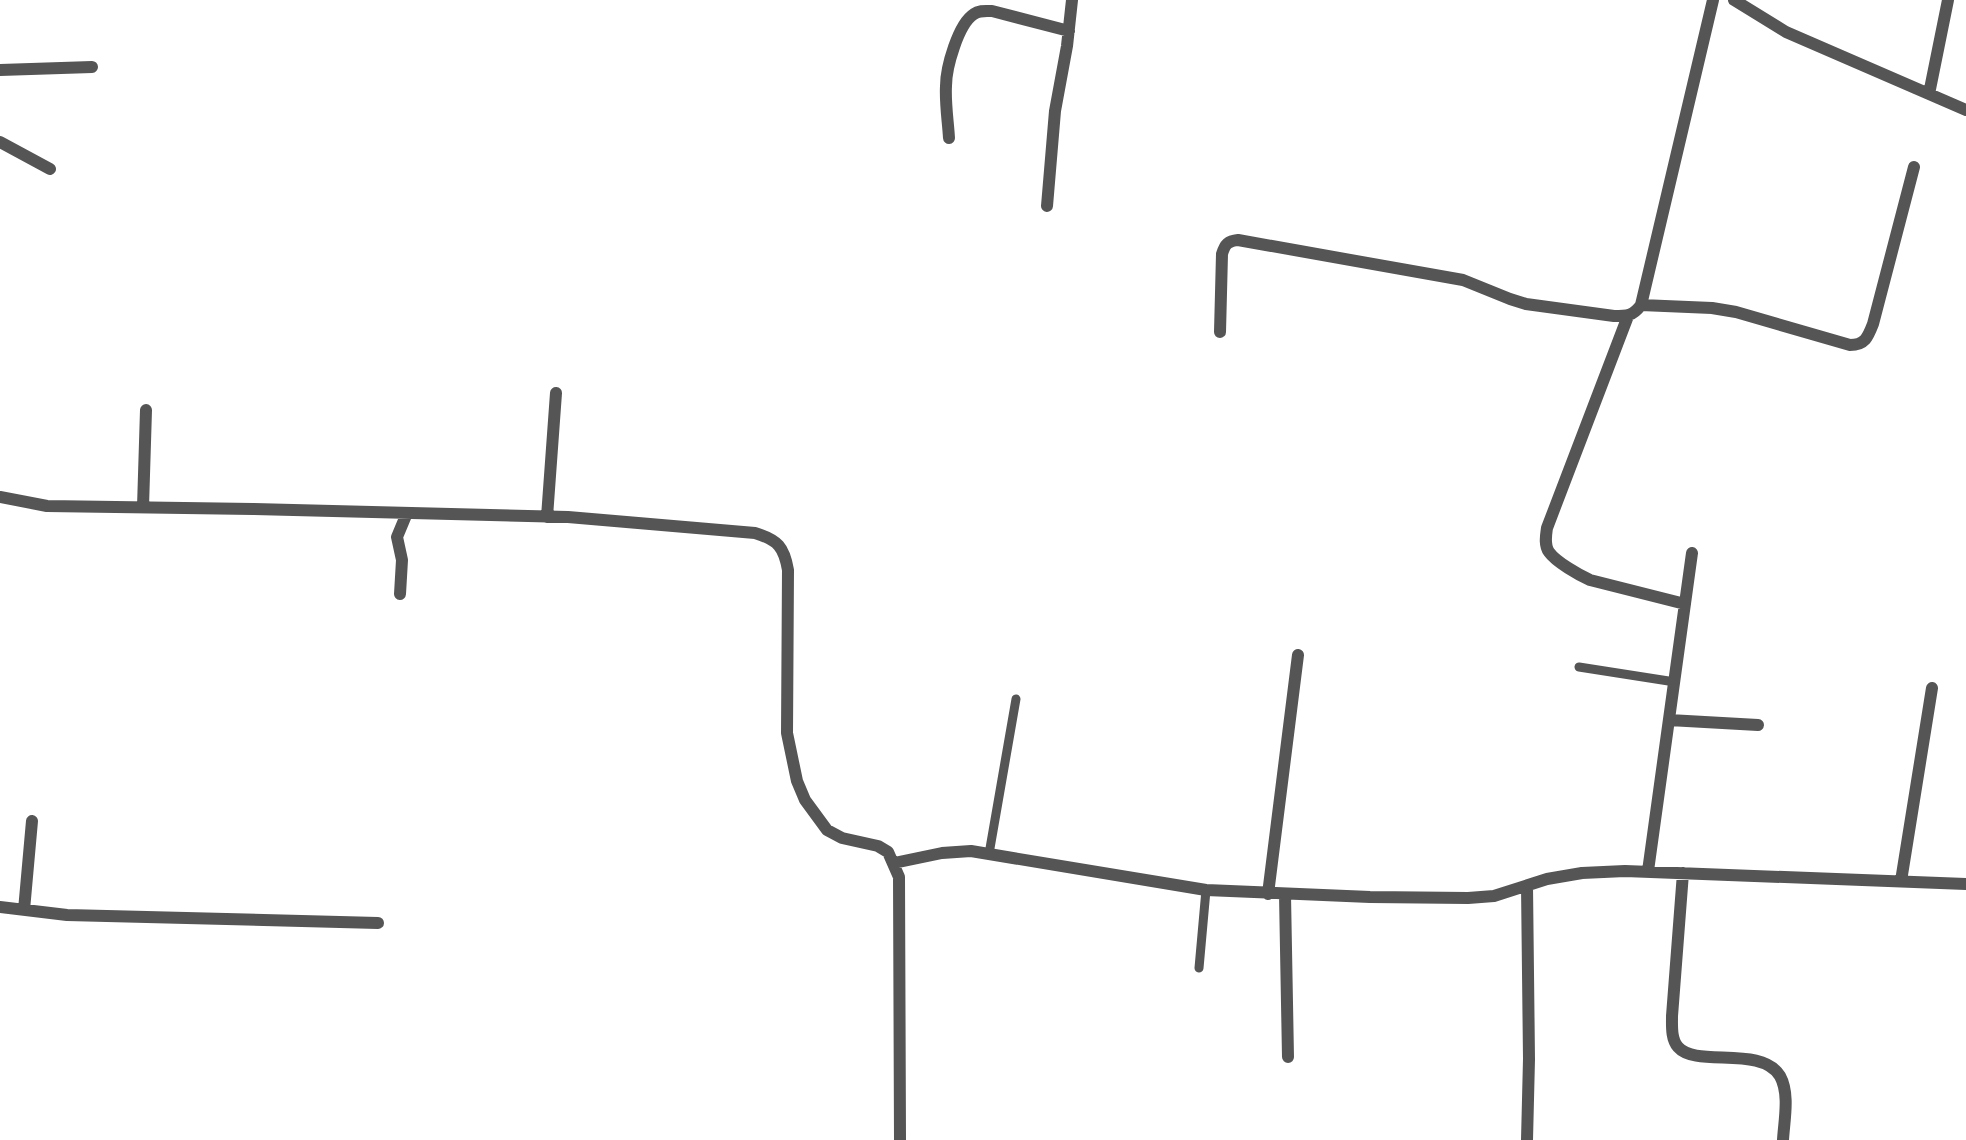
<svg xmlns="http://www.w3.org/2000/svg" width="1966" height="1140" viewBox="0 0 1966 1140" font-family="'Work Sans',sans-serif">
	<rect width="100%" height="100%" fill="#fff"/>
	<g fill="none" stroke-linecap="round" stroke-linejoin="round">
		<path stroke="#555" stroke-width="9" d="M1579,667L1675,682
			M989,854L1016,699
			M1199,968L1206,890"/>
		<path stroke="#555" stroke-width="12" d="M1734,0L1786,32L1966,110
			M0,70L92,67
			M1929,94L1948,0
			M949,138C948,121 945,103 946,86C946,68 958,24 974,14C979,10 986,11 992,11L1069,31
			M0,142L50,169
			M1047,206L1055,111L1067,46L1072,0
			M1641,305L1712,308L1736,312L1850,345C1865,345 1868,337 1873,324L1914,167
			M1628,316L1547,528C1546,535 1544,545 1549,552C1556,562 1579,575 1590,580L1685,604
			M1220,332L1222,254C1225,244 1228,241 1238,240L1463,280L1510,299L1526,304L1614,316C1627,316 1633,316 1641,305L1713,0
			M0,497L47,506L253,509L568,517L755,533C778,540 784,547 788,570L787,733L797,781L805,800L827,830L842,838L878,846L888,852L899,877L900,1140
			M143,507L146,410
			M547,517L556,393
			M400,594L402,560L397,537L407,513
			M1669,720L1758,725
			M894,863L942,853L971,851L1206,890L1370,897L1468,898L1494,896L1547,879L1582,873L1625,871L1966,884
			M1648,871L1692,553
			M1683,873L1672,1016C1672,1026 1671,1039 1678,1047C1696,1068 1761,1045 1780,1076C1790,1094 1784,1121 1783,1140
			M1901,881L1932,688
			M1268,894L1298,655
			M1285,895L1288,1057
			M0,907L67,915L378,923
			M24,910L32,821
			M1527,1140L1529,1059L1527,886"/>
	</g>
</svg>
